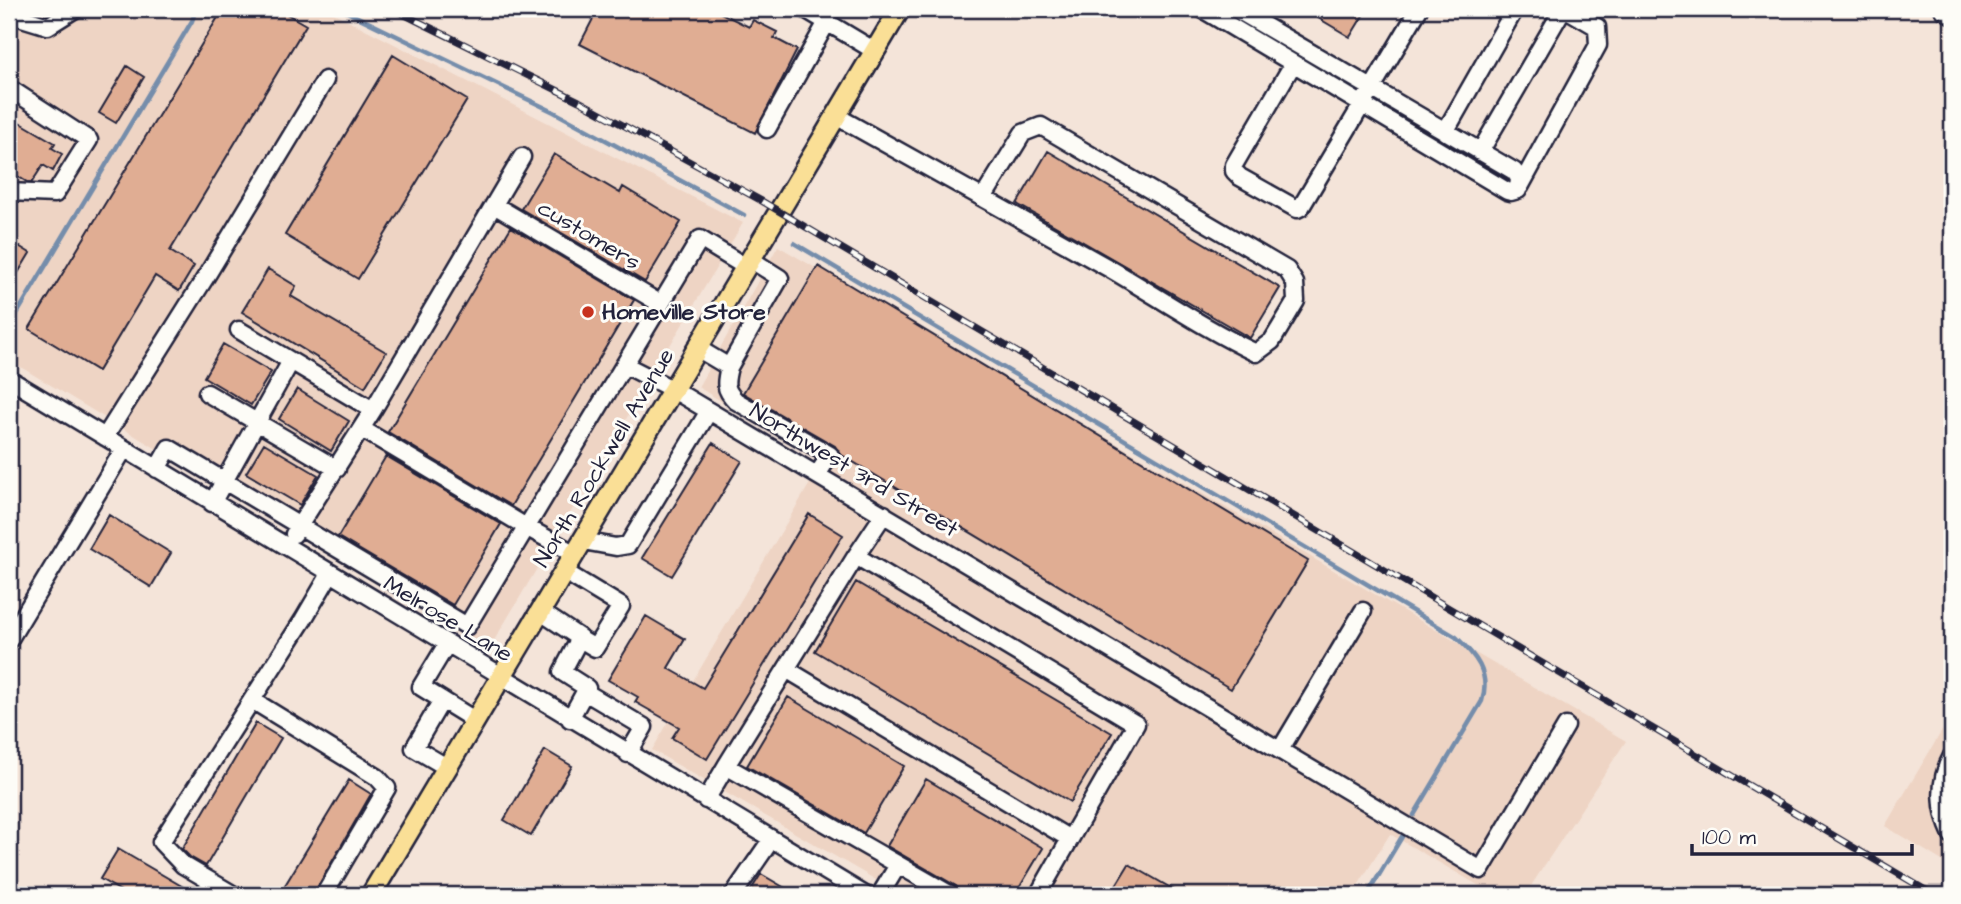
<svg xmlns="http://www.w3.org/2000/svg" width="1961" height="904" viewBox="0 0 1961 904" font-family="'Architects Daughter',sans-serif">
	<rect width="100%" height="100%" fill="#f4e4d9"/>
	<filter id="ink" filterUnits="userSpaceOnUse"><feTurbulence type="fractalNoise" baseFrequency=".0143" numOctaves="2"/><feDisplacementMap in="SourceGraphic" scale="14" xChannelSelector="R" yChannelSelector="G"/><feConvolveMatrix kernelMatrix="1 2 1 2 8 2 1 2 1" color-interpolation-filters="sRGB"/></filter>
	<g filter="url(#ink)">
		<path fill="#eed4c4" d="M9,9H326L743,223L489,649L9,360Z
			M778,246L1626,741L1525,895H1495L1390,834L1352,895H902L652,750L822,463L698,387Z
			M1952,714V867L1885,826Z"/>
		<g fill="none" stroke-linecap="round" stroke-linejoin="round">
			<path stroke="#748dab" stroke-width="4.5" d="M341,9L554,112L744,215
				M794,243L1456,637C1475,655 1491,673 1482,701L1414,815
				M9,327L192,21L196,9
				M1367,895L1403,835"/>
		</g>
		<path fill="#e0ad93" stroke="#22223b" stroke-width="2" d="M223,9H278L306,25L170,251L194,266L179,291L155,276L98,371L29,329Z
			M598,9H713L749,27L753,20L777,32L774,38L797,50L755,133L580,44Z
			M1303,9H1367L1350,37Z
			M393,55L467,100L358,279L285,235Z
			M127,66L144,77L116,123L99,113Z
			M9,116L55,143L52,148L62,154L53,171L43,165L32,182H27L9,171Z
			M1048,151L1280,288L1250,338L1017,204Z
			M554,154L620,193L623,187L681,222L645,282L521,209Z
			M511,227L634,300L511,506L388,432Z
			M9,240L30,253L9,288Z
			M818,266L1308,561L1231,689L840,454L835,446L743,393Z
			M268,269L296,286L291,296L386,352L365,387L242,312Z
			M223,344L271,372L251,405L204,377Z
			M297,389L349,421L331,451L279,419Z
			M264,443L318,475L300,505L246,473Z
			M713,443L742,461L672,576L642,558Z
			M386,456L501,524L453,605L338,537Z
			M809,514L843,535L707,759L672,738L679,727L635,702L638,697L608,680L646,616L685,639L668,668L703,688Z
			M109,515L171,553L151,587L89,549Z
			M856,582L1112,733L1070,802L815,651Z
			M788,697L904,766L864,833L747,766Z
			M256,723L281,738L206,866L190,857L182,849Z
			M545,750L572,766L531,836L504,820Z
			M926,779L1043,848L1015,895H963L956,886L887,846Z
			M349,780L371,794L313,895H279Z
			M118,849L197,895H128L100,879Z
			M1129,864L1183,895H1110Z
			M761,874L797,895H748Z"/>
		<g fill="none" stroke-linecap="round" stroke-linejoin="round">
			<defs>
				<path id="minor" d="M805,9L875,51
					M1202,9L1507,191L1511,192L1518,190L1519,178L1514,171L1236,9
					M1943,9L1952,15
					M9,14L48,26L75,9
					M1293,64L1234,165V171L1240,177L1297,209L1301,207L1419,9
					M9,88L89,140L55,194L9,192
					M836,116C928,167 1020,218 1112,270C1160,298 1205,329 1256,353L1272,341L1296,301L1295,283L1287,270L1041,126L1023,133L983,198
					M767,129L827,22
					M1445,132L1515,9
					M1480,152L1563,9
					M1520,187L1598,45L1597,27L1566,9
					M494,205L661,304
					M239,330L373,410
					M697,348L729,367L780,278L750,259
					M625,365L672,389L1481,870L1566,726
					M729,367C725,383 724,389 736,401L830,455L817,475
					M9,379L865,895
					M207,393L337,469
					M362,429L528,528L575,554
					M105,437L207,275L325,80
					M157,469L169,448L467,626L700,239L746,267
					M212,503L291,361
					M884,514L856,556L1136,724L1038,895
					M294,534L373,410L522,157
					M583,541L616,547L628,545L709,411
					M565,572L621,606L595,648L580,639
					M541,612L580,638L562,672L587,688L570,719
					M9,640L124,449
					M447,644L421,687L476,721
					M786,669L1070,839
					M585,692L644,727L628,754
					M252,700L377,777L387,788L324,895
					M442,700L414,748L448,768
					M1280,750L1363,611
					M1952,756C1938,781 1940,810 1952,835
					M726,766L856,556
					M706,800L726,766L951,895
					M234,895L183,865L161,842L303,620L330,574
					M733,895L771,840
					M880,895L898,865"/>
				<path id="major" d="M371,895L900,9"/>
			</defs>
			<use href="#minor" stroke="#22223b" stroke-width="21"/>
			<use href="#major" stroke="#22223b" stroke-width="24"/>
			<use href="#minor" stroke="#fdfcf7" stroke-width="16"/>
			<use href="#major" stroke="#fadf96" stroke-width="19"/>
			<defs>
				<path id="rail" d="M393,9L579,101L760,200L1934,895"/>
			</defs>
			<use href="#rail" stroke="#22223b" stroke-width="7"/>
			<use href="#rail" stroke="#fdfcf7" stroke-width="4.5" stroke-dasharray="13" stroke-linecap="butt"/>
		</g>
	</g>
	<circle fill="#c8321e" stroke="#fdfcf7" stroke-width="2.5" cx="588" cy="312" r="7"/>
	<g text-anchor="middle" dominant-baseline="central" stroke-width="6" stroke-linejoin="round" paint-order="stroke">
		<g font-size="23" fill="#22223b" stroke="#fdfcf7">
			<text transform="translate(589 235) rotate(31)">customers</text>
			<text transform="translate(604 458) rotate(-59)">North Rockwell Avenue</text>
			<text transform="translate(854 470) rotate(31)">Northwest 3rd Street</text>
			<text transform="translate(448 619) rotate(31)">Melrose Lane</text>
		</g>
		<g font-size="23" font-weight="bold" fill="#22223b" stroke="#fdfcf7" text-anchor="start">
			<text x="602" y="312">Homeville Store</text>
		</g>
	</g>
	<rect width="1961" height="904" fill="none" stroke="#fdfcf7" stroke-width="35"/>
	<rect x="18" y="18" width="1926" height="869" fill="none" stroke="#22223b" stroke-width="2.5" filter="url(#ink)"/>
	<path d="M1692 844v10h220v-10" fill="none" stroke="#22223b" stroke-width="3.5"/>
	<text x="1702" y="844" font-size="21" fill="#22223b" stroke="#fdfcf7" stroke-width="5" paint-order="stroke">100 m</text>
</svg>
